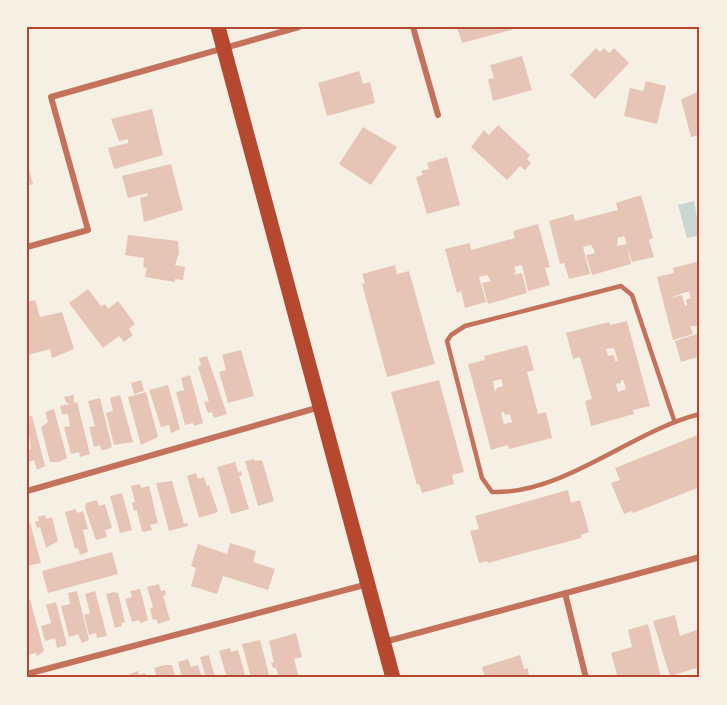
<svg xmlns="http://www.w3.org/2000/svg" width="727" height="705" viewBox="0 0 727 705" font-family="Jost,sans-serif">
	<rect width="100%" height="100%" fill="#f6efe4"/>
	<path fill="#c9d6d2" d="M694,201L700,235L687,238L678,205Z"/>
	<path fill="#e6c5b7" fill-rule="evenodd" d="M457,27H518V28L462,43Z
		M596,48L600,52L604,48L609,53L614,48L629,63L595,99L570,75Z
		M522,56L532,90L493,101L488,79L494,78L490,65Z
		M359,71L363,84L370,82L375,103L327,116L318,83Z
		M646,81L666,86L657,124L624,116L630,88L643,91Z
		M700,87V135L691,137L681,99L698,92L697,88Z
		M152,109L163,155L114,169L108,148L128,143V139L119,141L111,119Z
		M498,125L530,155L527,159L531,163L525,170L520,166L507,180L471,147L484,130L489,135Z
		M363,127L397,147L371,185L339,164Z
		M447,157L460,205L427,214L416,177L423,175L421,171L429,169L427,163Z
		M171,164L183,210L144,222L140,198L148,196L147,193L128,198L122,176Z
		M28,166L33,184L27,186V167Z
		M641,195L653,238L649,240L654,257L632,262L627,247L631,264L592,275L586,255L595,253L594,250L591,245L583,247L590,274L569,279L564,263L560,264L549,221L573,214L575,221L618,210L616,203ZM624,236L627,244L617,246L618,238Z
		M538,224L550,267L545,268L550,285L528,291L522,265L514,267L516,272L513,275L522,273L527,293L488,304L482,283L491,281L487,275L479,277L486,302L465,308L461,291L457,293L445,249L470,243L471,250L515,238L513,231Z
		M128,235L178,241L179,253L175,265L185,267L183,280L175,279V282L145,277L147,268L143,267L144,258L125,255Z
		M700,261V326H690L693,334L673,340L657,277L674,273L673,268ZM689,291L691,298L686,300L687,305L685,306L682,295L667,299Z
		M395,265L397,274L409,271L435,364L387,377L362,284L365,283L362,274Z
		M88,289L101,306L105,304L108,309L118,301L135,324L129,329L133,335L124,342L119,336L103,348L69,303Z
		M35,300L40,317L62,312L74,349L52,358L50,349L28,355L27,302Z
		M627,321L650,406L633,410L634,414L591,426L585,401L592,399L580,357L573,359L566,333L609,322L610,325ZM614,348L618,361H615L614,355L608,356L606,349ZM621,380H623L626,389L618,392L616,384L621,383Z
		M700,333V365L697,357L681,362L675,341Z
		M527,345L534,370L527,372L538,414L546,412L552,438L509,449L508,445L491,450L468,364L485,360L484,356ZM501,379L503,386L497,388L495,392L493,381ZM504,412L505,415L510,414L512,422L504,424L501,413Z
		M241,350L254,396L228,403L219,372L226,370L222,355Z
		M207,356L227,414L214,418L212,412L208,413L204,402L209,401L198,367L201,365L199,358Z
		M190,375L203,423L194,426L193,423L185,425L176,392L184,390L181,378Z
		M141,380L144,391L134,394L131,383Z
		M439,380L464,472L452,475L454,484L422,493L419,484L417,485L391,392Z
		M168,385L180,429L171,433L169,425L161,427L149,390Z
		M146,392L158,437L141,445L128,397Z
		M74,395V403L77,402L90,454L80,457L79,452L71,454L64,427L70,426L68,414H62L60,406L70,404L66,402L64,397Z
		M120,395L133,442L114,445L106,413L113,411L110,398Z
		M100,398L112,447L105,450H101L100,445L94,447L89,427L95,426L88,401Z
		M54,409L67,458L59,462H50L41,427L48,422L45,412Z
		M32,416L45,466L37,470L34,460L28,462L27,459V450L31,449L27,417Z
		M700,434V487L633,513L632,511L624,514L611,483L620,480L615,468Z
		M254,459L255,461L262,460L274,501L258,506L245,461Z
		M235,462L238,472L241,471L242,476H239L249,509L231,514L217,467Z
		M196,473L198,479L204,477L207,486L209,485L218,512L199,518L187,476Z
		M172,481L184,524L187,523L188,526L169,531L156,483Z
		M140,484L141,488L149,486L158,523L150,525L152,530L142,532L137,510L134,511L132,503L135,502L131,486Z
		M568,490L571,503L580,500L589,532L581,535V538L488,563L487,561L479,563L470,531L479,529L475,516Z
		M122,493L132,530L120,533L110,496Z
		M97,500L99,506L105,504L112,528L105,530L107,537L96,540L85,508L86,503Z
		M76,509L77,513L83,511L88,529L83,530L88,552L80,555L78,548L75,549L65,512Z
		M45,515L46,519L52,517L58,541L46,548L40,527L37,528L35,522L39,521L38,517Z
		M30,523L41,563L27,566V524Z
		M230,543L256,551L253,562L275,569L268,590L223,576L217,594L191,586L196,568L191,566L198,544L227,554Z
		M112,552L118,574L48,593L42,571Z
		M159,584L161,591L165,590L166,595L163,596L170,620L158,624L156,619L153,620L150,609L153,607L147,587Z
		M140,589L148,620L141,623L138,620L132,622L125,599L132,597L130,591Z
		M77,591L89,640L82,643L78,634L69,637L61,606L70,604L68,593Z
		M95,591L107,636L97,638L96,633L89,635L84,615L90,613L85,594Z
		M114,592L118,593L125,622L121,623L122,626L115,628L106,594Z
		M30,600L44,651L37,656L36,653L28,655L27,652V601Z
		M56,602L67,645L57,648L55,638L45,641L41,626L51,623L46,605Z
		M675,615L680,636L699,629L700,667L670,676L653,621Z
		M648,624L661,678H618L611,653L632,647L628,630Z
		M296,633L302,657L294,659L299,678H279L276,668H273L271,663L274,662L269,641Z
		M260,640L270,678H251L242,644Z
		M230,648L231,652L238,650L246,678H227L219,651Z
		M209,655L215,678H206L200,657Z
		M520,655L524,669L528,668L529,678H485L482,667Z
		M188,659L191,667L198,665L202,678H182L178,662Z
		M165,665H172L175,678H157L154,668Z
		M138,671L139,675L145,673L147,678H131L130,674Z"/>
	<g fill="none" stroke-linecap="round" stroke-linejoin="round">
		<path stroke="#c5725c" stroke-width="4.5" d="M674,420L632,295L621,286L465,326L451,335L447,341L482,478L492,492C563,495 633,430 700,414"/>
		<path stroke="#c5725c" stroke-width="6" d="M413,27L438,115
			M27,247L88,230L51,97L299,27
			M27,491L320,407
			M565,593L586,678
			M384,642L700,557
			M27,674L368,584"/>
		<path stroke="#b5482f" stroke-width="15" d="M218,27L393,678"/>
	</g>
	<rect width="727" height="705" fill="none" stroke="#f6efe4" stroke-width="57"/>
	<rect x="28" y="28" width="670" height="648" fill="none" stroke="#b5482f" stroke-width="2"/>
</svg>
